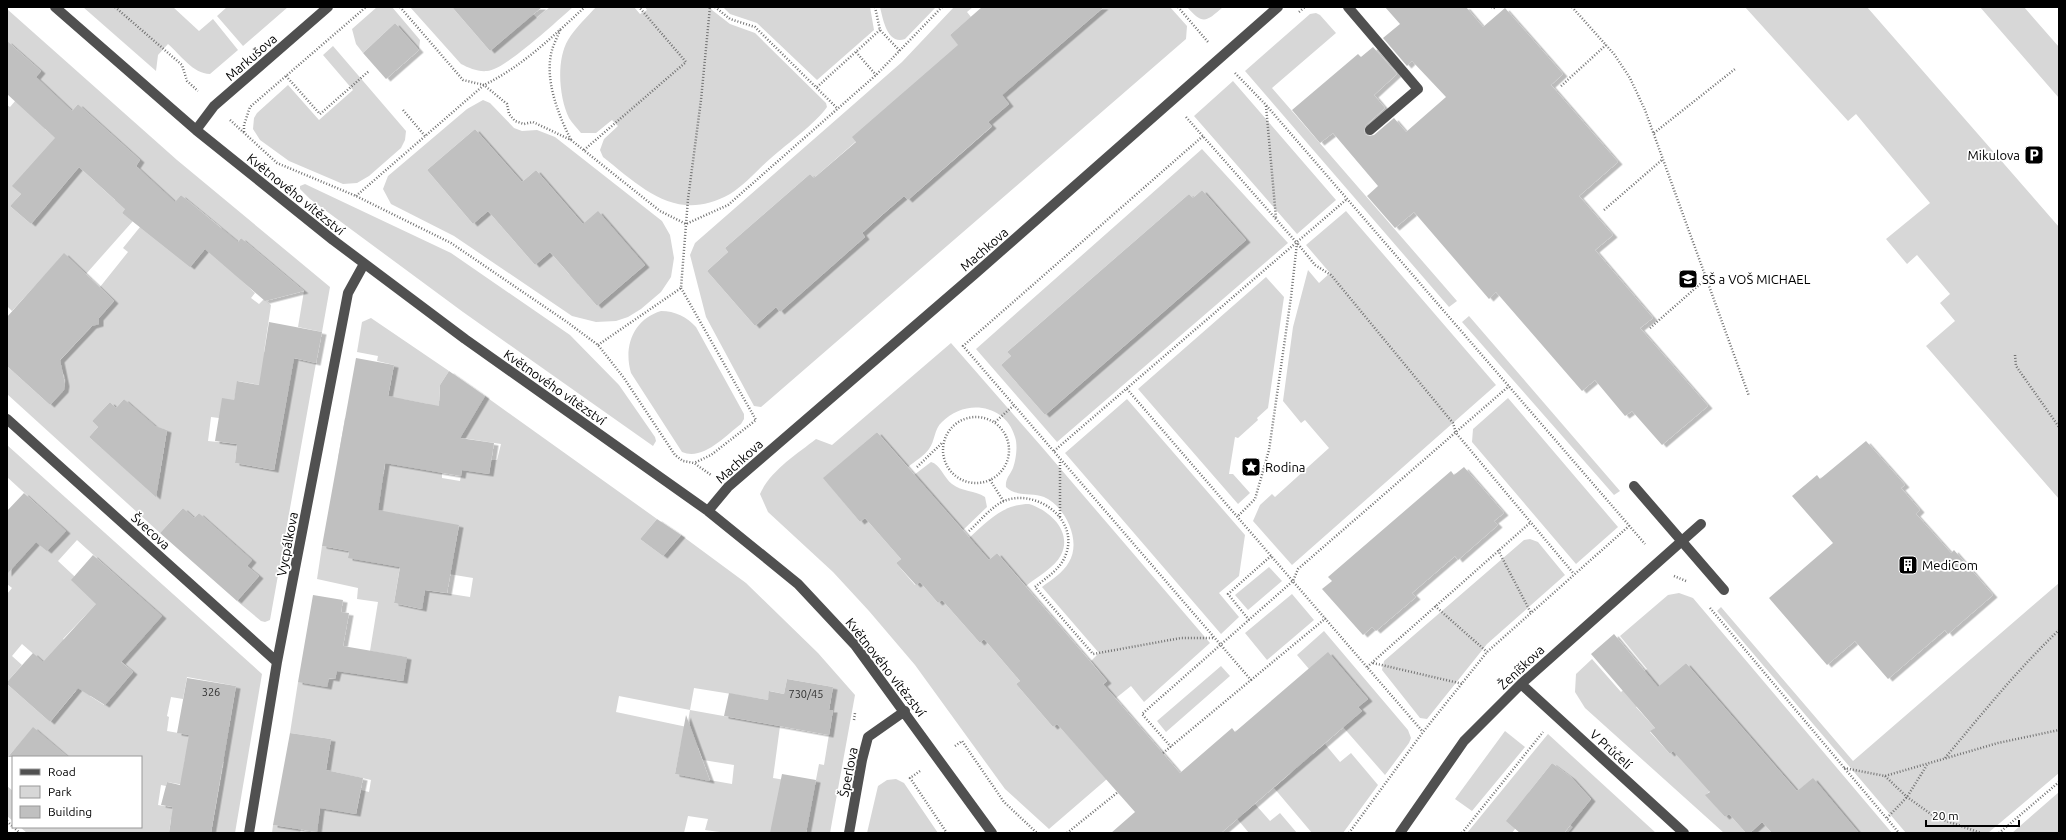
<svg xmlns="http://www.w3.org/2000/svg" width="2066" height="840" viewBox="0 0 2066 840" font-family="Ubuntu,sans-serif">
	<defs>
		<filter id="shadow"><feDropShadow dx="4.5" dy="2.5" stdDeviation="0" flood-color="#0004"/></filter>
	</defs>
	<rect width="100%" height="100%" fill="#fff"/>
	<path fill="#d7d7d7" fill-rule="evenodd" d="M83,7H173L199,31L213,19L238,50L210,74C193,74 180,54 168,44L158,55L156,71Z
		M227,7H288L243,46L217,16Z
		M377,7H392L420,40L419,50L395,23L363,53L356,44L352,29Z
		M410,7H452L490,51L533,14L537,18L550,7H573C558,20 505,70 487,71C478,72 469,68 461,64Z
		M596,7H634L640,14L647,10L645,7H710L712,10L730,24L755,33L826,103L827,107C815,124 788,143 771,158C758,169 745,185 730,194C677,224 642,188 603,157L600,150L604,139L618,126L612,120L596,133H581C577,128 572,123 569,118C559,98 556,60 568,40C575,28 587,17 596,7Z
		M723,7H870L874,30L817,80L757,23L730,14Z
		M880,7H936L905,39C887,45 883,19 880,7Z
		M954,7H973L967,12L971,17L950,35L962,49L814,178L810,174L725,248L728,252L707,271L755,326L776,307L780,312L865,237L862,233L904,196L908,200L992,127L988,122L1009,104L998,91L1024,76L1104,7H1170L1187,26L1186,39L761,407L754,406L706,317L690,255L695,243L902,62Z
		M1187,7H1223C1206,22 1203,25 1187,7Z
		M1745,7H1867L2059,227V499L1926,346L1955,321L1940,303L1950,294L1917,255L1907,264L1886,239L1930,203L1856,114L1848,121Z
		M1980,7H2024L2059,47V98Z
		M7,9L177,160L330,287L322,332L298,327L304,291L241,238L222,262L255,293L251,298L259,304L264,299L271,305L264,352L316,363L270,620L265,622L261,621L237,601L259,576L247,566L251,560L199,513L194,518L183,508L160,533L7,394V366L50,405C63,392 74,380 56,365L92,326L99,321V318L114,301L100,287L128,252L123,248L140,227L135,196L122,213L133,221L86,274L64,254L12,311L7,306V105L10,107L41,71L12,45L7,50ZM78,104L140,160L136,166L141,171L115,200L79,167L31,224L10,206L21,194L13,186L68,149L45,129L66,106L72,111ZM181,195L222,228L191,266L150,234ZM238,381L288,390L274,470L235,463L237,444L208,441L211,417L219,418L234,400ZM124,399L153,426L167,430L160,473L147,488L89,437L98,427L92,421L110,402L116,408Z
		M1316,13L1320,15L1336,33L1272,88L1457,301L1449,307L1245,71L1310,14Z
		M333,46L406,131L405,140L401,148L369,176L357,183L343,184L289,161L260,140L253,129L254,118L257,113L288,85L319,120L353,90L323,55Z
		M1233,81L1336,200L1297,234L1194,116Z
		M483,100L490,103L514,128L522,131L537,130L555,137L662,221L670,235L674,258L671,277L661,292L641,309L628,317L616,321L596,322L572,316L454,236L391,204L383,189L388,176L467,109ZM475,129L522,182L536,170L583,224L645,265L597,306L578,284L581,281L569,274L550,252L535,265L488,211L473,224L427,170Z
		M1202,149L1288,243L1057,442L976,349ZM1202,190L1246,240L1045,415L1001,365L1011,356L1007,352L1189,194L1193,198Z
		M305,184L451,253L570,335L619,385L655,437L656,441L653,446L463,312L310,199L300,189V186Z
		M1346,211L1496,385L1292,565L1253,521L1260,505L1272,494L1275,497L1329,448L1305,420L1301,423L1283,401L1293,327L1308,270L1319,283L1330,273L1306,245Z
		M1266,277L1284,297L1268,408L1257,418L1258,420L1238,438L1235,437L1229,474H1233L1250,493L1238,504L1138,389Z
		M661,311C675,311 687,317 696,327L744,414V419L741,424C725,436 703,461 682,452L631,373C623,346 634,319 661,311Z
		M1469,316L1620,491L1614,495L1462,322Z
		M371,318L449,371L440,385L439,401L485,396L657,519L640,539L663,556L681,535L746,583L818,653L855,695L830,833H806L807,830C773,833 739,836 705,830L708,819L688,816L684,833H316L321,803L330,809L356,814L361,790L369,792L371,780L326,770L331,739L290,733L298,682L335,679L338,662L379,665L377,677L403,681L406,657L370,651L378,602L357,599L358,588L317,579L322,546L349,551L348,558L379,473L384,474L386,459L360,461L338,458L345,418L384,425L442,473V478L460,481L462,469L489,474L491,460H497L501,444L423,432L428,404L402,399L387,403L394,365L377,361L378,356L357,352L362,322ZM393,513L459,526L454,552L437,549ZM400,566L473,578L470,597L425,590L421,609L394,603ZM787,679L833,687L829,710H833L824,765L819,764L815,785L773,778L780,726L690,710L694,688L768,700L770,691L784,694ZM619,696L690,710L687,727L616,712ZM681,744L698,747L703,760L734,765L732,784L675,774Z
		M951,343L1041,446L1210,643L1144,702L1131,686L1116,698L1103,685L1107,681L1091,661L1099,653L1042,587C1051,580 1063,573 1069,562C1082,541 1065,506 1044,497C1032,492 1015,497 1006,487C1005,479 1010,475 1013,468C1016,460 1018,445 1015,437C1006,404 965,398 942,422C934,429 935,441 929,449C924,456 915,461 908,467L877,432L824,478L860,522L865,518L901,559L896,563L915,585L920,582L938,603L942,600L980,643L984,639L1020,681L1016,684L1053,727L1057,724L1107,779L1049,829L1005,789L915,665L869,611L833,572L768,512L760,494C770,471 797,454 816,439L832,445Z
		M1508,398L1618,527L1576,564L1472,442L1473,429Z
		M1127,399L1245,535L1239,576L1219,593L1239,617L1221,634L1065,453Z
		M7,445L262,674L235,833H211L224,762L196,757L185,759L182,778L190,786L167,782L166,786L161,785L158,805L187,810L174,819H171L169,833H27L20,827H141V757H68L33,728L7,758V684L50,722L76,691L22,644L12,656L22,665L7,682V594L12,588L7,584V553L17,562L55,521L7,477ZM77,540L161,616L81,654L63,639L100,600L58,561ZM121,661L133,672L104,705L90,696ZM187,677L236,686L229,727L201,737L167,731L169,717L167,716L171,697L183,699Z
		M931,462C940,464 944,478 952,484C962,492 975,490 985,497L987,507L963,530L914,475Z
		M1029,504C1049,510 1073,531 1061,555C1055,567 1037,577 1026,586L997,553L989,560L969,538C988,521 1003,504 1029,504Z
		M1530,539L1538,542L1565,575L1487,644L1427,719L1420,718L1382,670L1384,661L1524,540Z
		M1269,567L1282,581L1248,610L1235,595Z
		M2059,583V773L1988,833H1906L1717,611L1721,607L1853,761Z
		M1679,593L1693,598L1892,833H1859L1813,779L1797,791L1686,663L1636,707L1655,728L1650,732L1670,754L1674,750L1710,791L1706,795L1725,817L1729,814L1746,833H1724L1585,708L1575,692L1576,674L1592,659L1621,692L1647,669L1620,636L1668,595Z
		M1292,594L1314,620L1267,660L1245,633Z
		M1324,631L1408,730L1411,738L1409,743L1385,775L1343,727L1362,711L1358,707L1368,699L1328,653L1309,669L1297,655Z
		M1221,666L1230,676L1166,732L1157,721Z
		M1505,731L1525,747L1472,811L1455,799Z
		M1548,734L1656,833H1568L1573,827L1564,821L1578,804L1583,809L1591,799L1571,777L1552,763L1529,792L1515,829L1512,833H1467Z
		M1325,744L1340,762L1351,753L1378,785L1343,833H1312L1274,788L1289,775L1309,750L1313,754Z
		M896,779L904,783L938,833H867L878,786L887,780Z
		M7,786L13,791V821L7,816Z
		M2059,792V833H2012Z
		M1255,804L1270,821L1280,813L1297,833H1249L1234,815L1243,814Z
		M1762,822L1772,833H1750Z
		M273,825L301,829L300,833H272Z"/>
	<path fill="#c0c0c0" filter="url(#shadow)" d="M452,7H542L490,51Z
		M982,7H1104L1002,95L1009,104L988,122L992,126L908,200L904,196L883,214L862,233L865,237L780,312L776,307L755,326L707,271L728,252L725,248L810,174L814,178L856,142L852,137L958,45L950,35Z
		M1385,7H1466L1483,27L1505,8L1563,74L1551,85L1618,162L1579,196L1613,235L1595,250L1653,318L1640,328L1708,406L1662,445L1632,411L1625,416L1595,380L1582,391L1496,292L1489,299L1414,212L1395,228L1367,196L1378,186L1333,133L1320,143L1292,110L1358,54L1361,57L1373,47L1397,74L1374,95L1385,108L1366,125L1364,131L1365,134L1368,136L1374,135L1394,118L1406,132L1446,97L1412,61L1407,66L1383,38L1400,24Z
		M395,23L419,50L386,79L363,53Z
		M7,41L41,71L36,77L72,111L78,104L140,160L136,166L175,202L181,195L238,242L241,238L304,291L265,301L205,249L190,267L122,213L125,209L79,167L31,224L10,206L21,194L12,186L55,138L7,94Z
		M475,129L522,182L536,170L583,224L598,211L645,265L597,306L550,252L535,265L488,211L473,224L427,170Z
		M1202,190L1246,240L1045,415L1001,365L1011,356L1007,352L1189,194L1193,198Z
		M64,253L114,301L99,318V324L92,326L60,360L65,384L64,390L50,405L7,366V317Z
		M269,322L322,332L316,363L294,358L274,470L235,463L237,444L215,441L222,398L234,400L237,381L259,385Z
		M356,358L394,365L388,396L439,406L440,385L449,371L485,396L460,438L494,443L489,474L462,470L461,476L385,463L378,510L459,525L447,593L425,590L422,609L394,603L400,567L348,558L349,551L322,546Z
		M124,399L155,426L167,430L156,497L89,437L98,427L92,421L110,402L116,408Z
		M877,432L989,560L997,553L1107,681L1103,684L1180,773L1232,728L1235,732L1328,652L1368,699L1358,707L1362,711L1221,833H1111L1135,812L1057,724L1053,727L1016,684L1020,681L984,639L980,643L942,600L938,603L920,582L916,585L896,563L901,559L865,518L860,522L823,478Z
		M1866,441L1905,485L1901,488L1920,510L1916,514L1951,553L1954,550L1993,595L1948,634L1945,630L1888,679L1855,641L1827,665L1769,598L1833,543L1792,496L1817,475L1820,479Z
		M1464,467L1504,513L1494,521L1498,525L1458,560L1455,556L1412,593L1416,597L1376,631L1372,627L1363,635L1322,589L1332,581L1328,577L1451,471L1454,475Z
		M24,493L66,531L47,551L36,542L7,574V511Z
		M183,508L194,518L199,513L252,560L247,566L259,576L237,601L160,533Z
		M657,519L681,535L663,556L640,539Z
		M93,555L162,616L121,662L133,672L105,705L78,688L50,722L7,684V682L33,653L43,662L96,604L71,580Z
		M313,595L343,600L341,612L349,613L343,646L407,657L403,681L337,671L335,679L329,678L327,687L298,682Z
		M1614,634L1658,687L1686,663L1797,791L1813,778L1859,833H1772L1762,822L1750,833H1746L1729,814L1725,817L1705,795L1710,792L1673,751L1670,754L1650,731L1655,728L1591,654Z
		M187,678L236,686L211,833H169L173,807L161,805L167,782L180,785L189,735L177,733Z
		M787,679L833,687L829,710H833L829,735L724,716L729,693L768,700L769,691L784,694Z
		M686,715L710,781L675,774Z
		M33,727L68,757H8Z
		M290,733L331,739L326,770L363,778L356,814L320,808L317,832L273,825Z
		M1552,763L1571,777L1591,799L1564,833H1520L1506,821Z
		M782,774L816,780L806,833H770Z"/>
	<g fill="none" stroke-linecap="round" stroke-linejoin="round">
		<path stroke="#727272" stroke-width="2.5" stroke-dasharray="1 2" stroke-linecap="butt" d="M115,7L182,65L187,81L198,91
			M400,7L463,80L484,85L507,104L509,114L515,121L524,124L533,122L571,140L660,211L686,224L728,205L876,75L942,7
			M715,7L730,19L755,27L838,109
			M875,7L880,30L900,51
			M1178,7L1208,42
			M1492,7L1493,9L1495,7
			M1572,7L1614,54L1630,78L1645,110L1749,396
			M1299,12L1305,7
			M560,30C558,36 554,43 552,50C544,79 558,114 571,140
			M856,52L876,75
			M1235,73L1266,105L1645,544
			M286,76L320,114L369,71
			M1561,86L1606,45
			M817,87L880,30
			M1266,106L1276,218
			M403,110L425,136
			M1186,117L1297,243L1291,297L1269,450L1255,499L1238,516
			M230,120L277,163L356,196L451,243L567,322L598,345L624,378L675,455L683,461L694,463L711,475
			M244,132V125L250,107L366,7
			M1654,133L1735,69
			M584,150L686,62L639,7
			M356,196L484,85C523,66 553,36 585,7
			M1604,210L1663,159
			M1298,244L1315,265L1331,275L1453,423L1456,433L1574,574
			M681,288L756,420L711,455L694,463
			M1650,328L1707,278
			M598,345L681,288L688,199L701,100L710,7
			M2015,355L2016,366L2059,427
			M1127,389L1423,732
			M943 450a33 33 0 1 1 66 0a33 33 0 1 1-66 0Z
			M995,422L1014,405
			M1054,451L1347,199
			M917,467L942,443
			M990,480L1004,502
			M1060,517V460
			M969,531C980,521 991,507 1004,501C1036,488 1079,519 1066,554C1061,569 1047,577 1035,587L1093,654L1181,638H1213
			M1498,550L1531,613
			M1674,576L1686,581
			M1435,606L1487,652
			M1710,608L1899,833
			M1249,620L1228,594L1272,555
			M1373,663L1463,684
			M1367,667L1531,522
			M1251,680L1326,618
			M854,720L855,713
			M955,746L962,741L1004,802L1037,833
			M1171,747L1142,714L1293,581L1298,569L1509,386
			M1163,753L1251,680L963,346L1203,136
			M1945,758C1982,714 2017,670 2059,630
			M1844,768L1885,776L1998,743L2059,730
			M920,771L910,778L947,833
			M1885,776L1907,797L1935,817L1981,833
			M1887,818L1907,797L1927,765
			M7,821L13,827
			M13,827L20,833
			M1067,833L1118,792
			M1349,833L1423,732L1487,652L1629,526
			M1462,833L1543,732
			M1999,833L2059,782"/>
		<path stroke="#505050" stroke-width="10" d="M55,7L196,130L333,240L465,339L708,511L798,584L855,645L992,833
			M1348,7L1418,89L1370,130
			M196,130L214,106L328,7
			M7,419L277,662
			M1634,486L1724,590
			M708,511L728,487L976,273L1278,7
			M1521,684L1684,833
			M249,833L277,662L348,293L364,264
			M849,833L862,760L868,737L905,711
			M1400,833L1464,741L1521,684L1701,524"/>
	</g>
	<defs>
		<symbol id="parking-square" viewBox="-11 -11 22 22"><rect x="-9" y="-9" width="18" height="18" rx="4" fill="#000" stroke="#fff"/><path d="M-3.5-5.5H1a3.5 3.5 0 0 1 0 7H-1V5.5H-3.5ZM-1-3.4V-.6H.8a1.4 1.4 0 0 0 0-2.8Z" fill="#fff"/></symbol>
		<symbol id="university-square" viewBox="-11 -11 22 22"><rect x="-9" y="-9" width="18" height="18" rx="4" fill="#000" stroke="#fff"/><path d="M0-5L7-2L0 1L-7-2ZM-4 1L0 2.5L4 1V4Q0 6-4 4Z" fill="#fff"/></symbol>
		<symbol id="sight-square" viewBox="-11 -11 22 22"><rect x="-9" y="-9" width="18" height="18" rx="4" fill="#000" stroke="#fff"/><path d="M0-6L1.8-2.2L6-1.7L2.9 1.2L3.7 5.4L0 3.3L-3.7 5.4L-2.9 1.2L-6-1.7L-1.8-2.2Z" fill="#fff"/></symbol>
		<symbol id="building-square" viewBox="-11 -11 22 22"><rect x="-9" y="-9" width="18" height="18" rx="4" fill="#000" stroke="#fff"/><path d="M-4-6H4V6H1V3H-1V6H-4ZM-2.5-4.3h1.7v1.8h-1.7ZM.8-4.3h1.7v1.8H.8ZM-2.5-1h1.7V.8h-1.7ZM.8-1h1.7V.8H.8Z" fill="#fff"/></symbol>
	</defs>
	<g fill-rule="evenodd">
		<use href="#parking-square" x="2023" y="144" width="22" height="22"/>
		<use href="#university-square" x="1677" y="268" width="22" height="22"/>
		<use href="#sight-square" x="1240" y="456" width="22" height="22"/>
		<use href="#building-square" x="1897" y="554" width="22" height="22"/>
	</g>
	<g text-anchor="middle" dominant-baseline="central" stroke-width="3.5" stroke-linejoin="round" paint-order="stroke">
		<g font-size="11" fill="#303030">
			<text x="211" y="692">326</text>
			<text x="806" y="694">730/45</text>
		</g>
		<g font-size="13" fill="#000" stroke="#fff">
			<text transform="translate(251 57) rotate(-41)">Markušova</text>
			<text transform="translate(296 194) rotate(39)">Květnového vítězství</text>
			<text transform="translate(984 249) rotate(-41)">Machkova</text>
			<text transform="translate(555 387) rotate(35)">Květnového vítězství</text>
			<text transform="translate(739 461) rotate(-42)">Machkova</text>
			<text transform="translate(151 531) rotate(42)">Švecova</text>
			<text transform="translate(287 544) rotate(-79)">Vycpálkova</text>
			<text transform="translate(886 667) rotate(52)">Květnového vítězství</text>
			<text transform="translate(1521 667) rotate(-43)">Ženíškova</text>
			<text transform="translate(1611 749) rotate(42)">V Průčelí</text>
			<text transform="translate(848 772) rotate(-79)">Šperlova</text>
		</g>
		<g font-size="13" fill="#000" stroke="#fff" text-anchor="start">
			<text x="2020" y="155" text-anchor="end">Mikulova</text>
			<text x="1702" y="279">SŠ a VOŠ MICHAEL</text>
			<text x="1265" y="467">Rodina</text>
			<text x="1922" y="565">MediCom</text>
		</g>
	</g>
	<rect width="2066" height="840" fill="none" stroke="#000000" stroke-width="16"/>
	<rect x="12" y="756" width="130" height="72" fill="#ffffff" stroke="#999999"/>
	<rect x="20" y="769" width="20" height="6" fill="#505050" stroke="#999999"/>
	<text x="48" y="776" font-size="12" fill="#000000">Road</text>
	<rect x="20" y="786" width="20" height="12" fill="#d7d7d7" stroke="#999999"/>
	<text x="48" y="796" font-size="12" fill="#000000">Park</text>
	<rect x="20" y="806" width="20" height="12" fill="#c0c0c0" stroke="#999999"/>
	<text x="48" y="816" font-size="12" fill="#000000">Building</text>
	<path d="M1926 820v6h93v-6" fill="none" stroke="#000000" stroke-width="2"/>
	<text x="1932" y="820" font-size="12" fill="#000000" stroke="#ffffff" stroke-width="3" paint-order="stroke">20 m</text>
</svg>
